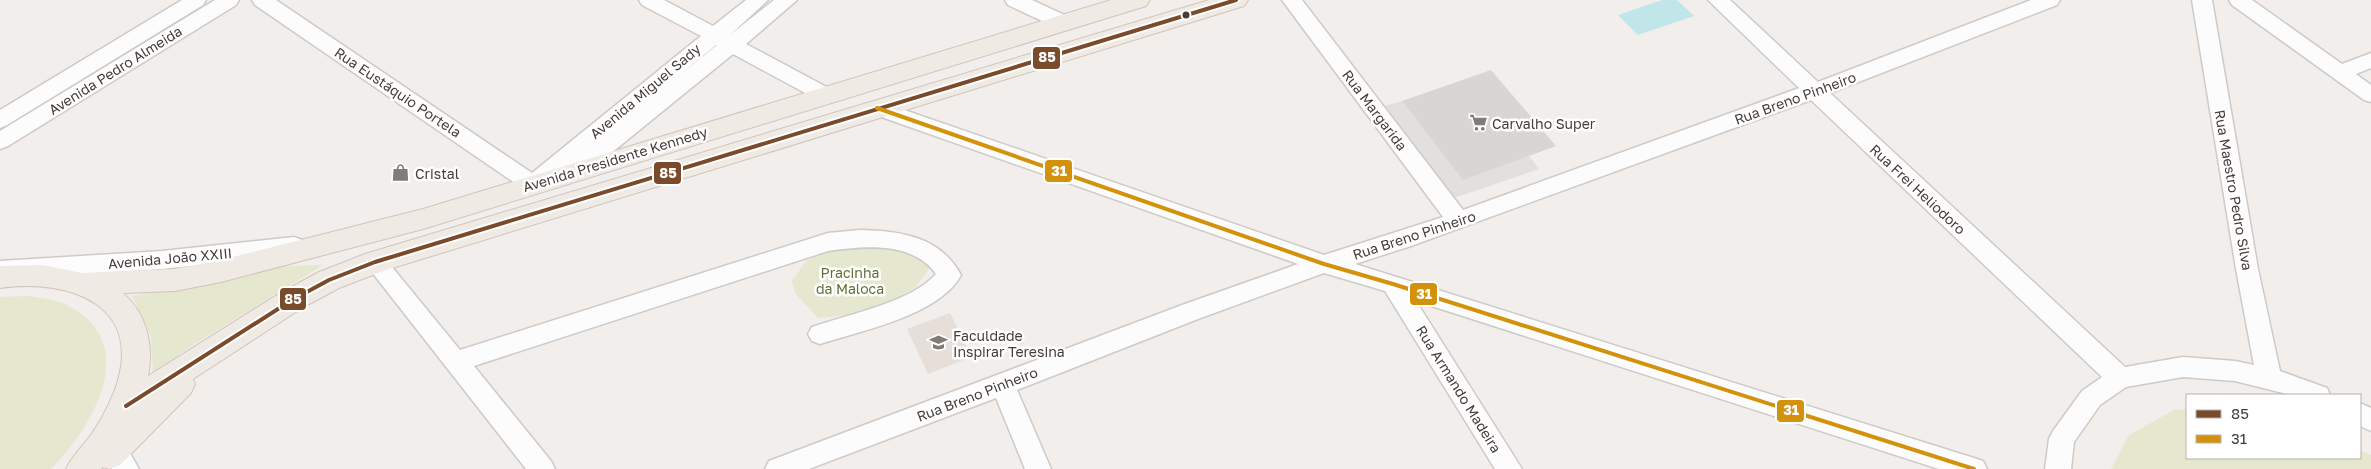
<svg xmlns="http://www.w3.org/2000/svg" width="2371" height="469" viewBox="0 0 2371 469" font-family="'Golos Text',sans-serif">
	<rect width="100%" height="100%" fill="#f1eeec"/>
	<path fill="#e6ded8" d="M950,313L971,357L928,374L907,329Z"/>
	<path fill="#e6e7cf" d="M871,243L917,254L930,267L916,287L888,303L857,314L818,318L795,293L792,281L806,261L836,247Z
		M323,265L190,347L153,374L151,336L132,296L281,266Z
		M28,296C39,298 55,299 65,304C143,341 94,426 51,469H0V297Z
		M2187,409V458H2360V450L2371,455V469H2111L2129,435L2174,410Z"/>
	<path fill="#e2dfdd" d="M1402,101L1463,179L1529,156L1539,169L1454,198L1385,106Z"/>
	<path fill="#c1e6e9" d="M1662,0H1677L1694,16L1638,35L1618,15Z"/>
	<path fill="#d9d5d3" d="M1491,70L1556,146L1463,180L1402,101Z"/>
	<g fill="none" stroke-linecap="round" stroke-linejoin="round">
		<defs>
			<path id="minor" d="M182,0H206L203,5L7,125L0,128V110Z
				M215,0H239L236,5L8,146L0,149V131Z
				M252,0H276L532,173L701,36L642,5L639,0H664L713,26L746,0H768L730,35L774,0H797L746,44L834,91L837,96L834,101L827,103L820,101L733,54L578,180L570,182L562,180L559,174C549,183 540,194 525,190L255,5ZM716,45H717L672,81Z
				M1005,0H1032L1071,18L1074,23L1071,28L1064,30L1057,28L1008,5Z
				M1282,0H1302L1463,210L1799,88L1708,0H1730L1818,82L2031,0H2060L2057,5L1830,93L2125,367L2183,357L2235,361L2254,365L2236,269L2192,0H2212L2258,269L2280,371L2327,388L2330,395H2291L2235,381L2183,377L2126,387L2100,405L2074,442L2071,469H2045L2049,439L2053,431L2082,391L2102,377L1811,100L1411,246L1355,264L1974,458L1983,461L1987,469H1939L1416,301L1522,469H1495L1385,291L1324,273L1198,319L1017,390L1051,469H1025L996,398L809,469H765L769,461L1182,305L1298,264L870,113L867,108L870,103L877,101L884,103L1324,255L1443,217Z
				M2229,0H2252L2342,64L2371,53V68L2356,74L2371,85V102L2364,100L2232,5Z
				M860,230C900,231 940,236 961,275C940,315 861,331 820,344L812,341L808,334L812,327C846,315 912,302 936,274C913,241 863,246 828,251L474,366L551,461L555,469H526L364,262L367,256L375,253L383,256L460,350L828,233Z
				M294,237L302,240L305,246L302,252L294,255L162,269L0,279V261L162,251Z
				M2360,403L2371,408V431L2360,426Z
				M114,438L123,441L139,469H112L101,449L105,441Z"/>
			<path id="major" d="M1111,0H1150L1146,6L423,229L221,282L175,291L123,293C147,314 154,345 148,376L282,292L319,272L365,254L1209,0H1248L1244,6L383,271L339,288L302,308L193,379L195,384L191,393L120,465L109,469L103,467L101,469H66C72,456 82,447 91,435C100,422 108,407 114,392C147,306 71,278 0,288V266L43,265L82,273L175,269L221,260L423,209Z"/>
		</defs>
		<use href="#minor" stroke="#cdcac8" stroke-width="3"/>
		<use href="#major" stroke="#d1c4bc" stroke-width="2"/>
		<use href="#minor" fill="#fdfcfc" fill-rule="evenodd"/>
		<use href="#major" fill="#f0eae5" fill-rule="evenodd"/>
		<defs>
			<path id="bus-1" d="M126,406L292,300L329,280L375,262L1236,0"/>
			<path id="bus-2" d="M877,108L1324,264L1393,284L1974,469"/>
		</defs>
		<use href="#bus-1" stroke="#fff" stroke-width="8"/>
		<use href="#bus-2" stroke="#fff" stroke-width="8"/>
		<use href="#bus-1" stroke="#7a4b2a" stroke-width="4"/>
		<use href="#bus-2" stroke="#d4910b" stroke-width="4"/>
	</g>
	<defs>
		<symbol id="supermarket-bare" viewBox="-9 -9 18 18"><path d="M-6-5.5h2.5l.6 2H6L4.5 2H-2.5L-4.4-4H-6ZM-1.5 3.2a1.3 1.3 0 1 0 .1 0ZM3 3.2a1.3 1.3 0 1 0 .1 0Z" fill="#827b78" stroke="#fff" stroke-width="2.5" paint-order="stroke"/></symbol>
		<symbol id="shop-bare" viewBox="-9 -9 18 18"><path d="M-5-2.5h2.3a2.7 3.5 0 0 1 5.4 0H5L5.5 6h-11ZM-1.5-2.5h3a1.5 2.3 0 0 0-3 0Z" fill="#827b78" stroke="#fff" stroke-width="2.5" paint-order="stroke"/></symbol>
		<symbol id="university-bare" viewBox="-9 -9 18 18"><path d="M0-5L7-2L0 1L-7-2ZM-4 1L0 2.5L4 1V4Q0 6-4 4Z" fill="#827b78" stroke="#fff" stroke-width="2.5" paint-order="stroke"/></symbol>
	</defs>
	<g fill-rule="evenodd">
		<use href="#supermarket-bare" x="1466" y="110" width="25" height="25"/>
		<use href="#shop-bare" x="388" y="160" width="25" height="25"/>
		<use href="#university-bare" x="926" y="330" width="25" height="25"/>
	</g>
	<circle fill="#463d39" stroke="#fff" stroke-width="2" cx="1186" cy="15" r="4.5"/>
	<g text-anchor="middle" dominant-baseline="central" stroke-width="5" stroke-linejoin="round" paint-order="stroke">
		<g font-size="14" fill="#463d39" stroke="#fff">
			<text transform="translate(115 70) rotate(-32)">Avenida Pedro Almeida</text>
			<text transform="translate(645 91) rotate(-40)">Avenida Miguel Sady</text>
			<text transform="translate(398 92) rotate(34)">Rua Eustáquio Portela</text>
			<text transform="translate(1795 98) rotate(-20)">Rua Breno Pinheiro</text>
			<text transform="translate(1375 110) rotate(53)">Rua Margarida</text>
			<text transform="translate(615 159) rotate(-17)">Avenida Presidente Kennedy</text>
			<text transform="translate(1918 189) rotate(43)">Rua Frei Heliodoro</text>
			<text transform="translate(2234 190) rotate(80)">Rua Maestro Pedro Silva</text>
			<text transform="translate(1414 235) rotate(-18)">Rua Breno Pinheiro</text>
			<text transform="translate(170 258) rotate(-5)">Avenida João XXIII</text>
			<text transform="translate(1459 389) rotate(58)">Rua Armando Madeira</text>
			<text transform="translate(977 394) rotate(-21)">Rua Breno Pinheiro</text>
		</g>
		<g font-size="14" fill="#463d39" stroke="#fff" text-anchor="start">
			<text x="1492" y="123">Carvalho Super</text>
			<text x="415" y="173">Cristal</text>
			<text x="953" y="335">Faculdade<tspan x="953" dy="16">Inspirar Teresina</tspan></text>
		</g>
		<g font-size="14" fill="#5e7132" stroke="#fff">
			<text x="850" y="272">Pracinha<tspan x="850" dy="16">da Maloca</tspan></text>
		</g>
	</g>
	<g stroke="#fff" stroke-width="2">
		<rect x="1032" y="46" width="29" height="24" rx="5" fill="#7a4b2a"/>
		<rect x="1044" y="159" width="29" height="24" rx="5" fill="#d4910b"/>
		<rect x="653" y="161" width="29" height="24" rx="5" fill="#7a4b2a"/>
		<rect x="1409" y="282" width="29" height="24" rx="5" fill="#d4910b"/>
		<rect x="279" y="287" width="28" height="24" rx="5" fill="#7a4b2a"/>
		<rect x="1776" y="399" width="29" height="24" rx="5" fill="#d4910b"/>
	</g>
	<g font-size="14" text-anchor="middle" font-weight="bold" fill="#fff">
		<text x="1047" y="62">85</text>
		<text x="1059" y="176">31</text>
		<text x="668" y="178">85</text>
		<text x="1424" y="299">31</text>
		<text x="293" y="304">85</text>
		<text x="1791" y="415">31</text>
	</g>
	<rect x="2186" y="394" width="175" height="65" fill="#ffffff" stroke="#b5b1b0"/>
	<rect x="2196" y="410" width="25" height="8" fill="#7a4b2a" stroke="#b5b1b0"/>
	<text x="2231" y="419" font-size="15" fill="#463d39">85</text>
	<rect x="2196" y="435" width="25" height="8" fill="#d4910b" stroke="#b5b1b0"/>
	<text x="2231" y="444" font-size="15" fill="#463d39">31</text>
</svg>
